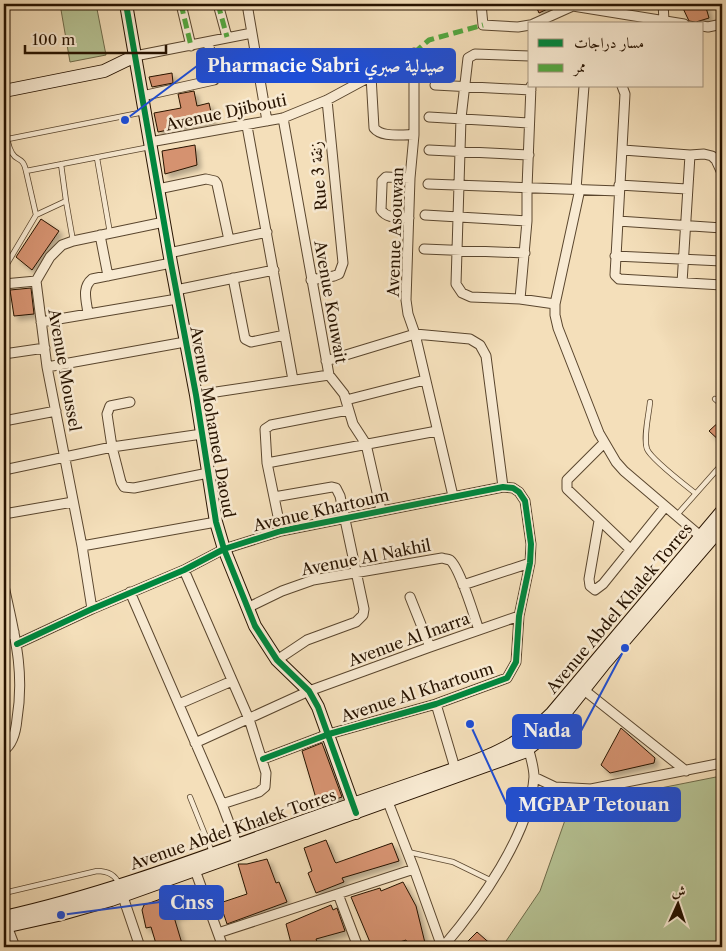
<svg xmlns="http://www.w3.org/2000/svg" width="726" height="951" viewBox="0 0 726 951" font-family="'Libre Caslon Text',Amiri,serif">
	<defs>
		<filter id="shadow"><feDropShadow dx="4" dy="4" stdDeviation="2.5" flood-color="#0004"/></filter>
	</defs>
	<rect width="100%" height="100%" fill="#f4dfba"/>
	<filter id="stains"><feTurbulence type="fractalNoise" baseFrequency=".004" numOctaves="4"/><feColorMatrix values="0 0 0 0 .2 0 0 0 0 .09 0 0 0 0 .02 0 0 0 .5 -.17"/></filter>
	<radialGradient id="worn" r=".72"><stop offset=".6" stop-color="#630" stop-opacity="0"/><stop offset="1" stop-color="#630" stop-opacity=".3"/></radialGradient>
	<path fill="#b6c394" stroke="#6e6b4a" d="M60,4H96L106,55L70,62Z
		M721,776L722,780V947H502L540,891L570,806Z"/>
	<path fill="#d59270" stroke="#271300" filter="url(#shadow)" d="M535,4H558L539,13Z
		M681,4H705L709,18L696,22L689,21Z
		M172,73L173,83L152,87L149,77Z
		M194,91L197,106L209,103L213,121L158,132L154,113L181,108L178,94Z
		M195,145L197,165L165,174L162,151Z
		M41,219L59,231L32,270L16,257Z
		M31,288L34,314L14,316L10,290Z
		M722,419V443L709,431Z
		M621,728L655,758L654,763L610,773L601,765Z
		M322,743L342,797L318,805L302,751Z
		M326,840L335,862L336,863L392,843L399,861L342,878L344,882L316,893L308,873L312,871L304,848Z
		M267,859L276,883L279,882L287,902L227,924L220,903L247,894L238,864H247Z
		M403,882L416,906L426,947H409L406,940L384,947H372L351,897L380,888L381,891Z
		M194,887L202,907L174,917L183,947H157L151,927L146,928L142,910L144,905Z
		M331,905L333,910L337,908L345,931L316,939L319,947H292L286,924Z
		M477,932L494,947H462Z"/>
	<g fill="none" stroke-linecap="round" stroke-linejoin="round">
		<defs>
			<path id="lane" d="M4,112C6,124 5,142 12,153C17,162 23,156 26,171
				M8,139L144,112
				M97,158L110,233
				M61,164L66,201
				M73,241L66,201L36,215L26,171L150,147
				M4,269L36,215
				M715,399L722,405
				M650,402C649,414 643,438 647,449C651,459 685,485 695,493
				M676,516L722,464
				M190,797L212,852
				M408,852L453,862L492,881
				M4,893L97,871C107,871 115,874 119,884"/>
			<path id="street" d="M181,4L191,46
				M218,4L227,37
				M247,4L267,121
				M481,4L483,25L518,27L530,25
				M663,4L664,20
				M533,24L573,6L684,24
				M702,26L708,27L722,24
				M135,56L252,33
				M530,56L475,54L468,58L461,118L456,284L462,293L471,297L520,299L555,304
				M371,76L374,128C382,138 402,134 414,135
				M435,85L531,90
				M622,86L625,94L615,275L619,279L722,285
				M142,96L214,80L215,74L208,42
				M429,117L529,123
				M283,118L329,375L344,394L353,424L366,444L381,510
				M247,126L293,380
				M150,142L283,118L327,100L414,53V135L410,178L406,300L408,314L415,334L453,496
				M429,150L529,155
				M623,150L690,155L704,154L712,156L716,160L722,173
				M428,184L619,191
				M619,185L687,189
				M158,189L206,179L215,181L217,184L229,240
				M576,189L584,86
				M580,189L555,304V315L558,328L599,433L616,462L624,471L705,540
				M425,215L527,221
				M409,218C399,217 387,219 381,210L382,185V181L386,177L410,178
				M618,221L722,228
				M100,235L108,276
				M424,249L525,253
				M169,253L267,232
				M615,256L722,261
				M233,278L245,339L251,342L285,335
				M311,280L334,276L339,274L343,263L327,100
				M682,283L690,155
				M4,284L36,281
				M176,290L274,270
				M520,299L527,221V188L531,86
				M88,314C87,302 81,288 92,279L171,263
				M41,322L177,299
				M4,354L45,348
				M326,361L415,334L470,339L480,345L486,356L503,487
				M47,367L185,342
				M196,395L329,375
				M346,400L425,380
				M130,402L110,406L107,414L112,447L121,482L124,487L134,488L208,473
				M4,421L56,411
				M604,443L567,480V489L630,549
				M267,463L437,431
				M4,470L112,447L202,434
				M274,497L332,487L336,488L340,496L364,609L363,615L356,622L307,640L277,660
				M4,514L73,502
				M599,521L589,579L590,586L595,590L603,584L665,507
				M281,531L267,463L265,429L271,425L348,410
				M82,546L216,522
				M184,570L249,719L266,773L265,787L259,792L222,804
				M463,585L530,563
				M4,586C14,633 25,670 17,719C16,730 13,744 4,750
				M130,592L222,804L237,844
				M410,597L430,647
				M247,608L282,591L313,580L442,558C445,559 447,559 450,560C460,568 474,616 479,630
				M92,609L82,546L47,367L36,281L50,257L62,245L73,241L164,222
				M4,637L14,632
				M17,644L92,609L184,570L224,549L281,531L503,487L513,488L519,492L525,501L531,544L530,563L519,616L516,662L507,678L436,704L329,734L263,759
				M584,690L686,771
				M179,704L232,681
				M436,704L455,768
				M195,743L309,691L430,647L519,616
				M534,777L555,787L591,789L722,763
				M388,802L414,869L442,947
				M195,870L223,947
				M121,891L140,947
				M338,894L358,947
				M7,926L15,947
				M218,933L414,869
				M443,947C479,905 530,834 534,777C534,767 530,754 527,744"/>
			<path id="secondary" d="M126,4L171,263L196,395L216,522L224,549L255,626L277,660L309,691L318,707L356,813
				M4,91L104,71L135,56
				M4,917C112,893 216,852 321,815C355,803 390,791 425,779C471,763 516,750 551,714L722,511
				M4,927L58,915L111,900L524,752L551,731L605,663L722,527"/>
		</defs>
		<use href="#lane" stroke="#5a462e" stroke-width="6"/>
		<use href="#street" stroke="#5a462e" stroke-width="11"/>
		<use href="#secondary" stroke="#271300" stroke-width="14"/>
		<use href="#lane" stroke="#f8ead2" stroke-width="4.5"/>
		<use href="#street" stroke="#f8ead2" stroke-width="9"/>
		<use href="#secondary" stroke="#f8ead2" stroke-width="12"/>
		<path stroke="#53a840" stroke-width="5" stroke-dasharray="10 5" stroke-linecap="butt" d="M181,4L191,46
			M218,4L227,37
			M414,53L429,40L483,25"/>
		<defs>
			<path id="cycleway" d="M126,4L171,263L196,395L216,522L224,549L255,626L277,660L309,691L318,707L356,813
				M17,644L92,609L184,570L224,549L281,531L503,487L513,488L519,492L525,501L531,544L530,563L519,616L516,662L507,678L436,704L329,734L263,759"/>
		</defs>
		<use href="#cycleway" stroke="#f8ead2" stroke-width="9"/>
		<use href="#cycleway" stroke="#00873e" stroke-width="6"/>
	</g>
	<g text-anchor="middle" dominant-baseline="central" stroke-width="5" stroke-linejoin="round" paint-order="stroke">
		<g font-size="16" fill="#271300" stroke="#f8ead2">
			<text transform="translate(226 112) rotate(-12)">Avenue Djibouti</text>
			<text transform="translate(318 176) rotate(-95)">Rue 3 زنقة</text>
			<text transform="translate(395 232) rotate(-88)">Avenue Asouwan</text>
			<text transform="translate(331 302) rotate(80)">Avenue Kouwait</text>
			<text transform="translate(65 370) rotate(80)">Avenue Moussel</text>
			<text transform="translate(213 422) rotate(80)">Avenue Mohamed Daoud</text>
			<text transform="translate(321 510) rotate(-13)">Avenue Khartoum</text>
			<text transform="translate(366 557) rotate(-11)">Avenue Al Nakhil</text>
			<text transform="translate(619 608) rotate(-50)">Avenue Abdel Khalek Torres</text>
			<text transform="translate(409 639) rotate(-20)">Avenue Al Inarra</text>
			<text transform="translate(417 692) rotate(-18)">Avenue Al Khartoum</text>
			<text transform="translate(233 829) rotate(-19)">Avenue Abdel Khalek Torres</text>
		</g>
	</g>
	<path fill="none" stroke="#1d4ed8" stroke-width="2" d="M125 120L197 66M625 648L581 731M470 724L507 805M61 915L160 902"/>
	<g fill="#1d4ed8" stroke="#f8ead2" stroke-width="2">
		<circle cx="125" cy="120" r="5"/>
		<circle cx="625" cy="648" r="5"/>
		<circle cx="470" cy="724" r="5"/>
		<circle cx="61" cy="915" r="5"/>
	</g>
	<g fill="#1d4ed8" stroke="#1d4ed8" stroke-width="2">
		<rect x="197" y="49" width="258" height="33" rx="5"/>
		<rect x="513" y="715" width="68" height="33" rx="5"/>
		<rect x="507" y="788" width="173" height="33" rx="5"/>
		<rect x="160" y="886" width="63" height="33" rx="5"/>
	</g>
	<g font-size="18" text-anchor="middle" font-weight="bold" fill="#fff">
		<text x="326" y="72">Pharmacie Sabri صيدلية صبري</text>
		<text x="547" y="737">Nada</text>
		<text x="594" y="811">MGPAP Tetouan</text>
		<text x="192" y="909">Cnss</text>
	</g>
	<rect width="726" height="951" fill="none" stroke="#f4dfba" stroke-width="20"/>
	<rect x="5" y="5" width="716" height="941" fill="none" stroke="#271300" stroke-width="2.5"/>
	<rect x="10" y="10" width="706" height="931" fill="none" stroke="#271300"/>
	<rect x="528" y="22" width="175" height="65" fill="#f8ead2" stroke="#a4947e"/>
	<rect x="538" y="39" width="25" height="8" fill="#00873e" stroke="#a4947e"/>
	<text x="574" y="48" font-size="15" fill="#271300">مسار دراجات</text>
	<rect x="538" y="64" width="25" height="8" fill="#53a840" stroke="#a4947e"/>
	<text x="574" y="72" font-size="15" fill="#271300">ممر</text>
	<g transform="translate(678 904) rotate(3)" stroke="#f8ead2" stroke-width="4" paint-order="stroke">
	<path d="M0-4L9 19L0 12L-9 19Z" fill="#271300"/>
	<text y="-8" font-size="14" font-weight="bold" text-anchor="middle" fill="#271300">ش</text>
	</g>
	<path d="M25 45v8h141v-8" fill="none" stroke="#271300" stroke-width="2.5"/>
	<text x="32" y="45" font-size="15" fill="#271300" stroke="#f8ead2" stroke-width="4" paint-order="stroke">100 m</text>
	<rect width="100%" height="100%" filter="url(#stains)"/>
	<rect width="100%" height="100%" fill="url(#worn)"/>
</svg>
